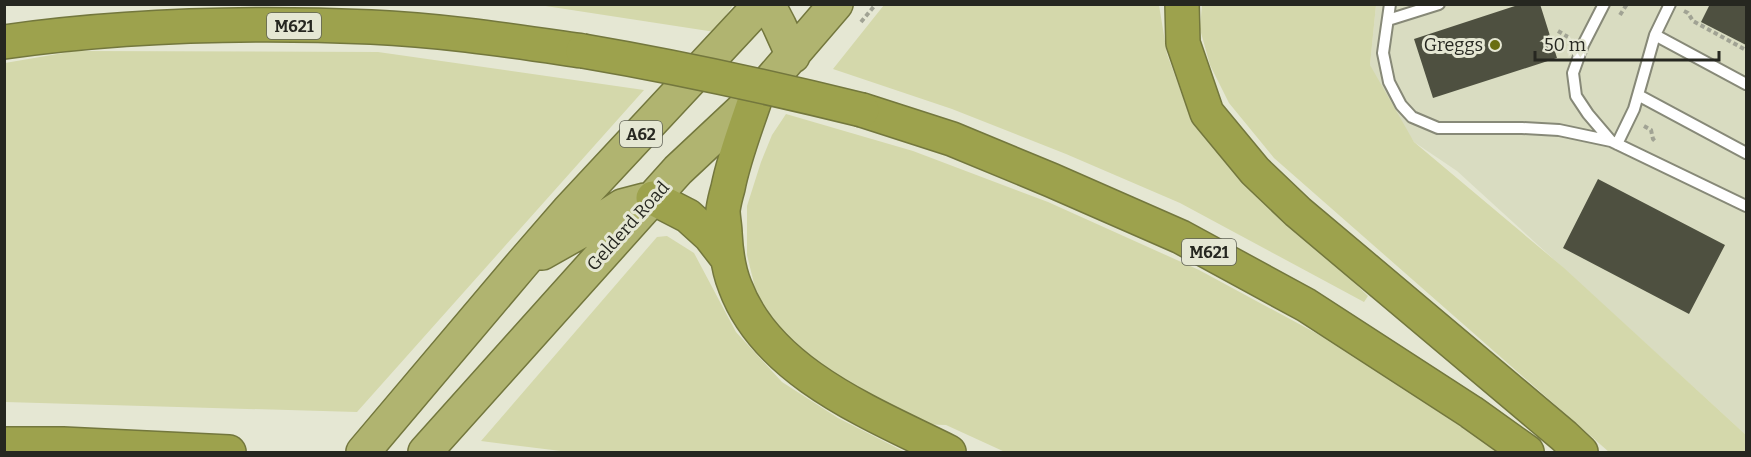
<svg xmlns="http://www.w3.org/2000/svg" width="1751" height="457" font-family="Bitter,serif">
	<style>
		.built { fill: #d9dcc1 }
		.green { fill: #d4d8ab }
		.building { fill: #4e5040 }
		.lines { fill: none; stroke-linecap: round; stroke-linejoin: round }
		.service-casing { stroke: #878978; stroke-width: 14 }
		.trunk-casing { stroke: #73773d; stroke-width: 36 }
		.motorway-casing { stroke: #73773d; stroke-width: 36 }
		.path { stroke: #a1a394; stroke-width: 4; stroke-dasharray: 4.5 3; stroke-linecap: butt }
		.service { stroke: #fff; stroke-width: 10 }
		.trunk { stroke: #b0b470; stroke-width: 33 }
		.motorway { stroke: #9da24d; stroke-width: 33 }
		.motorway-bridge-casing { stroke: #73773d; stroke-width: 36; stroke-linecap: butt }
		.motorway-bridge { stroke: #9da24d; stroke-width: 33 }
		.poi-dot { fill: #6a6e11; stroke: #e5e7d3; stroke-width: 2 }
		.labels { text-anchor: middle; stroke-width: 6; stroke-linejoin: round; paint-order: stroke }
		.shield { fill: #e5e7d3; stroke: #5f6156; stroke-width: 1.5 }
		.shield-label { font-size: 16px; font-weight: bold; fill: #262720 }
		.poi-label { font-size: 18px; fill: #262720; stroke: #e5e7d3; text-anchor: end }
		.street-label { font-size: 18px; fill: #262720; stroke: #e5e7d3 }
	</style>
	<rect width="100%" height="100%" fill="#e5e7d3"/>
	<path class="built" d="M1376 5H1746V435L1457 171 1414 142 1379 89 1370 65Z"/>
	<path class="green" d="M539 5H733L715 32Z
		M884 5H1159L1167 54 1188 111 1226 159 1368 296 1364 302 1180 203 1066 154 952 109 833 69Z
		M1202 5H1376L1370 65 1414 142 1564 268 1746 435V452H1609L1274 158 1229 103 1210 65 1200 29Z
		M75 51 378 52 644 90 357 412 5 402V63Z
		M786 114 913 151 1048 202 1199 270 1338 345 1499 452H1005L946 425 917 424 796 351 759 304 747 255V206L761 162 772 135Z
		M667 236 694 253 736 332 782 382 838 418 905 452H569L481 441 657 237Z"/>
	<path class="building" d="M1521 4H1540L1557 58 1433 98 1414 39Z
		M1710 4H1746V45L1701 22Z
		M1598 179 1725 245 1689 314 1563 248Z"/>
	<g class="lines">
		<g class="service-casing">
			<path id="service" d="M1390 4 1383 53 1389 82 1401 105 1412 117 1438 128H1522L1559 130 1611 141
				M1604 4 1583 45 1573 73 1576 96 1588 114 1611 141 1746 206
				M1388 20 1439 4
				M1655 35 1670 4
				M1638 95 1746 153
				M1617 144 1634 109 1655 35 1746 84"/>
		</g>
		<g class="trunk-casing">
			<path id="trunk" d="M768 4 779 25 793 56
				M542 253 599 221 622 206 645 200
				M363 452 522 264 568 211 761 4
				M425 452 678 170 756 97 836 4"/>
		</g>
		<g class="motorway-casing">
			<path id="motorway" d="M1182 4 1183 43 1207 113 1255 171 1298 212 1564 436 1581 452
				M4 42C124 25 251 22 371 27 442 30 513 41 583 51
				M756 97C746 127 734 157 728 188 726 195 724 203 723 210 723 218 725 226 725 233 726 251 728 269 735 286 767 373 873 414 949 452
				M862 110 952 139 1051 180 1181 237 1306 305 1471 412 1527 452
				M653 198 688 216 710 236 727 258
				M4 444H63L229 452"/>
		</g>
		<path class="path" d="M1684 11 1688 13 1693 21 1746 50
			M1620 15 1627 4
			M861 22 876 4
			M1558 31 1568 37
			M1644 126 1651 130 1653 139 1656 142"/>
		<use href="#service" class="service"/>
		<use href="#trunk" class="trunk"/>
		<use href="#motorway" class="motorway"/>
		<g class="motorway-bridge-casing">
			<path id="motorway-bridge" d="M583 51C677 67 769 87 862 110"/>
		</g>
		<use href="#motorway-bridge" class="motorway-bridge"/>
	</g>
	<circle class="poi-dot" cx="1495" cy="45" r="6"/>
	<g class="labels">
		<g class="shield">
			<rect x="267" y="13" width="54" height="26" rx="4.5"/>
			<rect x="620" y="121" width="42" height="26" rx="4.5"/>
			<rect x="1182" y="239" width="54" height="26" rx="4.5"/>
		</g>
		<g class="shield-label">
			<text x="294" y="32">M621</text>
			<text x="641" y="140">A62</text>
			<text x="1209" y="258">M621</text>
		</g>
		<g class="poi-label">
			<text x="1483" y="51">Greggs</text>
		</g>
		<g class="street-label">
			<text transform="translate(628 226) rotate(-48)" y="6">Gelderd Road</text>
		</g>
	</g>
	<rect width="1751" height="457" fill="none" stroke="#262720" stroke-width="12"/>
	<path d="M1535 51v9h184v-9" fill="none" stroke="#262720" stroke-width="3"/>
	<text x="1544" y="51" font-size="18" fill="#262720" stroke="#e5e7d3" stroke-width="4.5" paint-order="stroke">50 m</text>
</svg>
